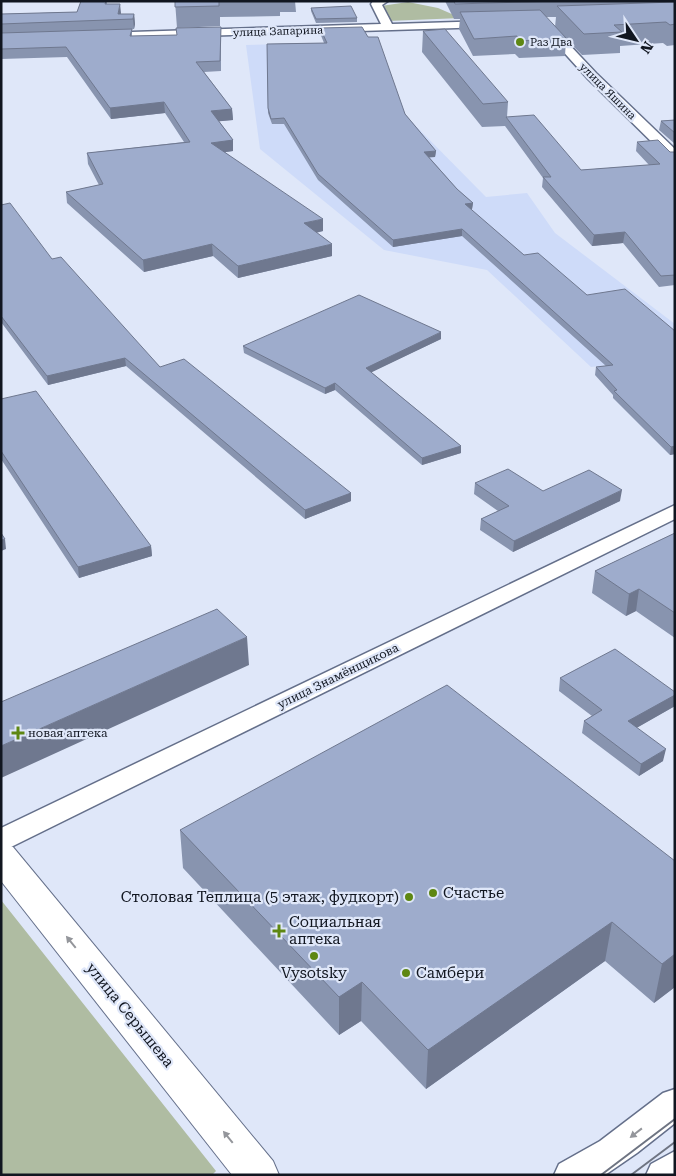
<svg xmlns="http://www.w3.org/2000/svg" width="676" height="1176" font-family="'Roboto Serif',serif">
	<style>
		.built { fill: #cedbf9 }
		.green { fill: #afbca2 }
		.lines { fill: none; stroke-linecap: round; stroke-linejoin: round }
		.minor-casing { stroke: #646f8a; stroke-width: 3 }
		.major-casing { stroke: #646f8a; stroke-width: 2 }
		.minor { fill: #fff; fill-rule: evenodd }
		.major { fill: #fff; fill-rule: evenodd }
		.tram { stroke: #6e7482; stroke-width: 2 }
		.wall { fill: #8894af; fill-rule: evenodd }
		.shaded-wall { fill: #6f788f }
		.building { fill: #9eaccc; stroke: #6f788f }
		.oneway { fill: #94969b }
		.poi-dot { fill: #5e8712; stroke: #dfe7f9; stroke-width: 2 }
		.labels { text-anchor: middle; stroke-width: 4.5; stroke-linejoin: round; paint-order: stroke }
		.far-street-label { font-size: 11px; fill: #111620; stroke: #dfe7f9 }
		.far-poi-label { font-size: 11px; fill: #111620; stroke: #dfe7f9; text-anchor: start }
		.street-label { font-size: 12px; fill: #111620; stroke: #dfe7f9 }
		.poi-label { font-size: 12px; fill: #111620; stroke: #dfe7f9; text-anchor: start }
		.near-poi-label { font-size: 15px; fill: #111620; stroke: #dfe7f9; text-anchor: start }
		.near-street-label { font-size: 15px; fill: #111620; stroke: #dfe7f9 }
	</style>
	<rect width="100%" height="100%" fill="#dfe7f9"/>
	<path class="built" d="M379 42 406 116 486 197 527 193 555 233 675 324V380L654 361 591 367 487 270 384 250 260 149 246 45Z"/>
	<path class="green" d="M408 2 438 8 461 18 388 21 381 6Z
		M1 900 216 1171 212 1175H1Z"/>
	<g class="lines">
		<g class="minor-casing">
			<path id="minor" d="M373 1H388L382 5 392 24 489 21 495 24 489 27 101 39 95 36 101 33 381 24 371 4Z
				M544 21 548 22 596 73 675 149V161L670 160 588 79 540 26 538 24Z
				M675 505V519L11 847 1 850V828Z
				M675 1089V1123L637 1153 605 1175H554L559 1164 600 1141 663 1093Z
				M675 1151V1175H646L651 1164Z"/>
		</g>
		<g class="major-casing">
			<path id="major" d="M1 843 13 847 273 1161 279 1175H232L1 881Z"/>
		</g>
		<use href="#minor" class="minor"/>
		<use href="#major" class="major"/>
		<path class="tram" d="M601 1175 675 1119
			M631 1175 675 1142"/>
	</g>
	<path class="wall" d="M81 1H107V4L121 14H134L135 24 134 29 1 33V14L77 12Z
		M175 1H295L296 12H280V16L220 17V26L177 28Z
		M445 1H675V45L667 46 663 43 620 46V53L582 55 566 39 565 56 519 58 515 54 473 56 459 29 460 19H454ZM546 17H556L555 27Z
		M311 8 357 18V22L316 23 311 11Z
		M221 27V71L204 72 232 109 233 120 219 121 233 140V151L225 152 323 231 316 233 332 256 238 278 213 256 144 272 67 203 66 192 99 185 88 164 87 153 184 142 165 113 111 119 67 57 1 59V33L132 29V36L177 35Z
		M320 28 405 114 436 151 435 157H429L457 189 473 203 472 209 471 210 524 255 587 295 675 331V454L670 455 613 398V395L595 375 596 367 606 366 462 236 393 247 318 180 284 124H272L268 113 267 44 324 43 320 33Z
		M423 31 508 102 507 117 581 170 649 165 636 151 637 142 670 152H675V285L659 287 623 243 592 246 542 187 543 178 505 126 482 127 422 52Z
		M675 120V144L659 130 661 121Z
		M1 205 52 259 160 367 351 493V501L305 519 126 366 48 385 1 322Z
		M441 339 371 372 461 446V453L422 465 335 390 325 394 244 353 243 346Z
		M1 399 151 546 152 556 79 578 1 459Z
		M475 483 543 491 620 501 513 552 480 530 481 519 498 511 474 494Z
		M675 533V638L636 611 626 616 592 593 595 571Z
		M560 678 675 692V706L636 728 663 761 639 776 582 733 584 721 592 716 559 691Z
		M180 830 675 861V987L654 1003 605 961 426 1089 361 1021 339 1035 183 868Z"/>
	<path class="shaded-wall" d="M120 4 121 13 120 20 118 14Z
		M134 14 135 24 134 29 133 19Z
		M164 102 165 113 111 119 110 108Z
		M232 109 233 120 212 122 211 111Z
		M233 140V151L212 154 211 143Z
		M436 151 435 157 423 158 424 152Z
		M473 203 472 209 465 211V204Z
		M323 219V231L304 235V223Z
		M462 229V236L393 247V240Z
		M625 232 623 243 592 246 594 235Z
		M212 244 213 256 144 272 143 260Z
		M332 244V256L238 278V266Z
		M441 332V339L366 375V368Z
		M125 358 126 366 48 385 47 376Z
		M335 383V390L325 394V388Z
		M461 446V453L422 465V458Z
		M675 446V454L670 455 671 447Z
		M622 490 620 501 513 552 514 541Z
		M351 493V501L305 519V510Z
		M5 539 6 549 1 551V540Z
		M151 546 152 556 79 578 78 567Z
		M639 589 636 611 626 616 629 594Z
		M247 637 249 665 1 778V746Z
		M675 695V706L626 734 628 721Z
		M666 749 663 761 639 776 641 764Z
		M612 922 605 961 426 1089 428 1050Z
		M675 954V987L654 1003 662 964Z
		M362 982 361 1021 339 1035V997Z"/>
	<path class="building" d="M81 1H106L105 4H120L118 14H134L133 19 1 24V14L77 12Z
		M175 1H219V6L175 7Z
		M454 1H559L455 4Z
		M674 2 675 3V24L670 25 666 22 614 25 622 32 584 34 557 6Z
		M351 6 357 18 316 19 311 8Z
		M540 10 566 38 521 41 517 36 474 39 460 12Z
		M221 27 220 61 196 62 232 109 211 111 233 140 211 143 323 219 304 223 332 244 238 266 212 244 143 260 66 192 103 184 87 153 190 142 164 102 110 108 66 47 1 49V33L132 29 130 36 177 35 176 28Z
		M362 27 368 37H378L405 114 436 151 424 152 457 189 473 203 465 204 524 255 538 253 587 295 625 289 675 331V446L671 447 614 391 617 390 596 367 613 365 462 229 393 240 318 174 284 118 271 119 268 108 267 44 327 43 320 28Z
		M445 29 508 102 483 104 423 31Z
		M534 115 581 170 660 164 637 142 658 140 670 152H675V275L661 276 625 232 594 235 543 177H551L506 117Z
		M675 120V133L661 121Z
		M10 203 52 259 61 257 160 367 184 359 351 493 305 510 125 358 47 376 1 316V205Z
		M359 295 441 332 366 368 461 446 422 458 335 383 325 388 243 346Z
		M36 391 151 546 78 567 1 451V399Z
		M508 469 543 491 589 470 622 490 514 541 481 519 509 506 475 483Z
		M1 533 5 539 1 540Z
		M675 533V613L639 589 629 594 595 571Z
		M217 609 247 637 1 746V702Z
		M615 649 675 692V695L628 721 666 749 641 764 584 721 602 710 560 678Z
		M447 685 675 861V954L662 964 612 922 428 1050 362 982 339 997 180 830Z"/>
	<defs><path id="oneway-solid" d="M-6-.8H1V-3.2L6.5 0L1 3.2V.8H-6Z" transform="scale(1.25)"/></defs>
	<g class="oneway">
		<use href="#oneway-solid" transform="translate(71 942) rotate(-129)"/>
		<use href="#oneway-solid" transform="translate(636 1133) rotate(142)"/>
		<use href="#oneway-solid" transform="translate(228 1137) rotate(-129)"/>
	</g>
	<g class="poi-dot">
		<circle cx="520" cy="42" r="5"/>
		<path d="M15.5 725.5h5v5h5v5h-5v5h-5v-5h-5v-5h5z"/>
		<circle cx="433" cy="893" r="5"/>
		<circle cx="409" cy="897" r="5"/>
		<path d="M276.5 923.5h5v5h5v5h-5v5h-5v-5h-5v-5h5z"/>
		<circle cx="314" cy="956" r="5"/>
		<circle cx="406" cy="973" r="5"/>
	</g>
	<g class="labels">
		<g class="far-street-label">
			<text transform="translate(278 31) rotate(-2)" y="4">улица Запарина</text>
			<text transform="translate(608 91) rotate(45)" y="4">улица Яшина</text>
		</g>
		<g class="far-poi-label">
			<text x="530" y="46">Раз Два</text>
		</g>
		<g class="street-label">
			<text transform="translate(338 676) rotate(-26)" y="4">улица Знамёнщикова</text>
		</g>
		<g class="poi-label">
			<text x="28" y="737">новая аптека</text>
		</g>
		<g class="near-poi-label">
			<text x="443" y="898">Счастье</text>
			<text x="399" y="902" text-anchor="end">Столовая Теплица (5 этаж, фудкорт)</text>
			<text x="289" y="927">Социальная<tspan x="289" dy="17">аптека</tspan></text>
			<text x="314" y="978" text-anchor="middle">Vysotsky</text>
			<text x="416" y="978">Самбери</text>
		</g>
		<g class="near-street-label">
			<text transform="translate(130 1015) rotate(51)" y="5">улица Серышева</text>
		</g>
	</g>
	<rect width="676" height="1176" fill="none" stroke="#111620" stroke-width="5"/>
	<g transform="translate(636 40) rotate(125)" stroke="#dfe7f9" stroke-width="4" paint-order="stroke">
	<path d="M0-4L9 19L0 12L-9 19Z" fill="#111620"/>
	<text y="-8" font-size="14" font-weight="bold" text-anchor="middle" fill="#111620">N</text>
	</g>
</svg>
